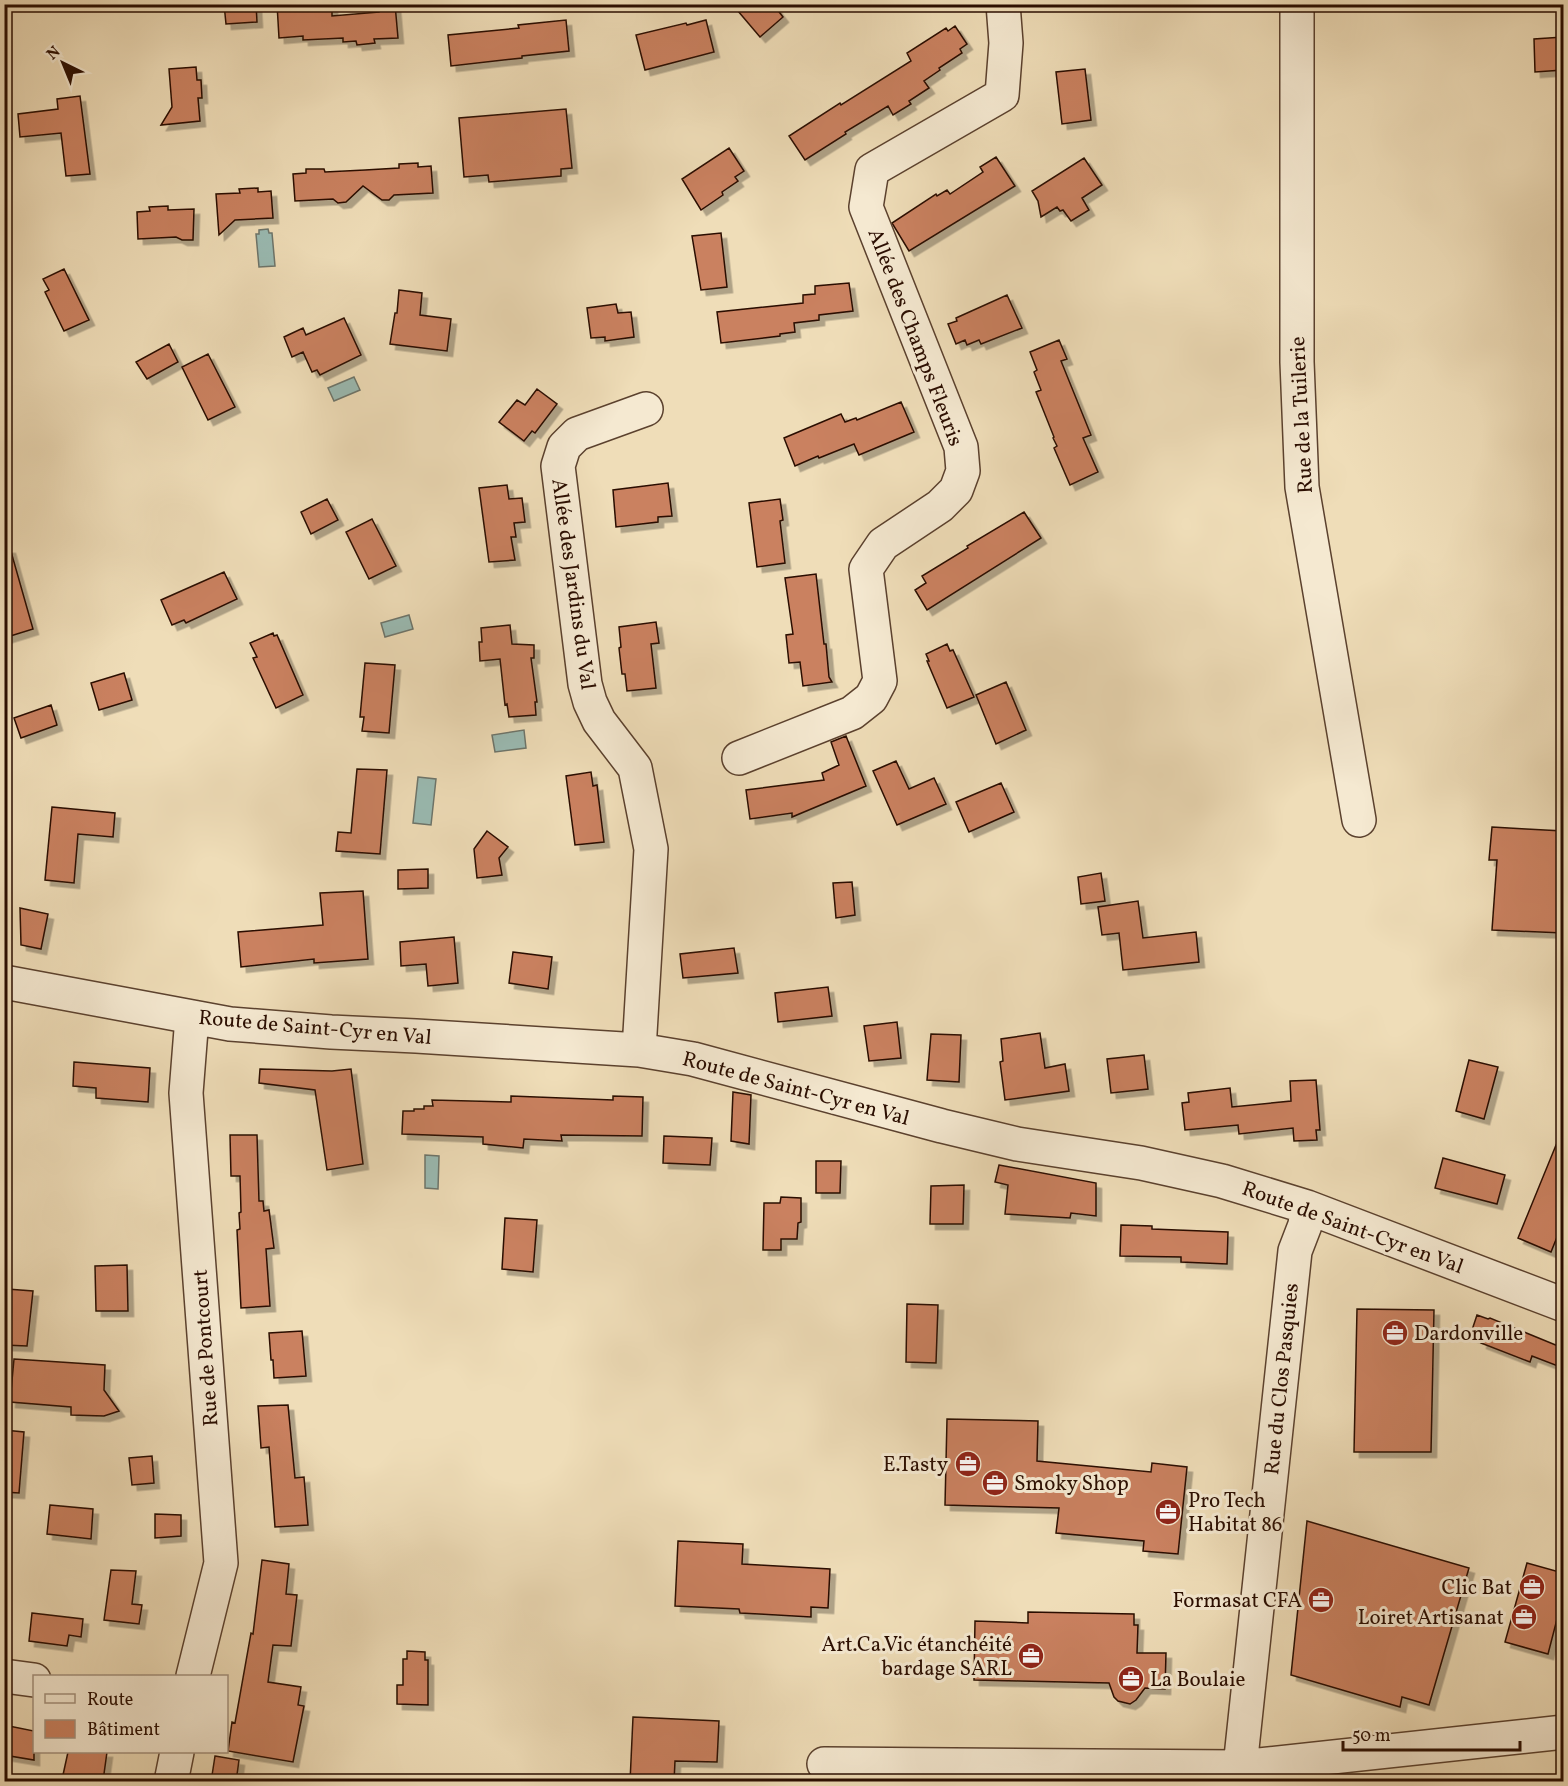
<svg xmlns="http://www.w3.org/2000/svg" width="1568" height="1786" font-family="Vollkorn,serif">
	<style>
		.water { fill: #9abbb3; stroke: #6d756b; stroke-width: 1.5 }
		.building { fill: #ca8160; stroke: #2a0d00; stroke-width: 1.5; filter: url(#shadow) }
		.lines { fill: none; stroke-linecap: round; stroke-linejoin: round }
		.minor-casing { stroke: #5b412e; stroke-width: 36 }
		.minor { stroke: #f5e9d1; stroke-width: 33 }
		.labels { text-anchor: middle; stroke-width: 6; stroke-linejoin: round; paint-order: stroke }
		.street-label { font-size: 21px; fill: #2a0d00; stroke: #f5e9d1 }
		.poi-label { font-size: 21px; fill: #2a0d00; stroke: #f5e9d1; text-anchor: end }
	</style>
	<defs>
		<filter id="shadow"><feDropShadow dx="5.5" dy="5.5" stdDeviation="0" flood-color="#0004"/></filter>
	</defs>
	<rect width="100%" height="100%" fill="#efddb8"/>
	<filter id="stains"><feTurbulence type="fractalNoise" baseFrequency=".00333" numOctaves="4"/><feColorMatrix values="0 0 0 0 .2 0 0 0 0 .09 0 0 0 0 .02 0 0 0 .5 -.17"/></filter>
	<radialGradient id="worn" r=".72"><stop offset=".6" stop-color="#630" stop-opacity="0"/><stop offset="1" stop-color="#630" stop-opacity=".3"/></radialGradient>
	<path class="water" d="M268 229 269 233H272L275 266 259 267 256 234H259V230Z
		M354 377 360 390 334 401 328 388Z
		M409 615 413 629 385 637 381 623Z
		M524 730 526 748 495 752 492 735Z
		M418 777 436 779 431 825 413 823Z
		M425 1155 439 1156 438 1189 425 1188Z"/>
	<path class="building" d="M224 4H256L257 22 226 24Z
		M277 4H286L293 10 332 7V16L379 12 388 4H395L398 38 374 39 375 43 357 45 356 41 343 42V38L303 40V36L279 38Z
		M732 4H773L783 17 760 37Z
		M566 20 569 51 522 56V58L451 66 448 35 519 28 518 25Z
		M706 20 714 52 645 70 636 35 686 23 687 25Z
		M955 26 967 44 960 49 962 53 939 68 940 70 924 81 929 88 909 101 911 104 893 115 888 106 845 132 846 134 805 160 789 136 840 103 841 105 911 61 907 53 946 28 948 31Z
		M1563 37V70L1535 72 1534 39Z
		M196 67 197 80H201L202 98H198L200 121 161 125 172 107 169 69Z
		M1085 69 1091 120 1062 124 1056 72Z
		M80 96 90 174 66 176 61 133 20 137 18 114 58 109 57 99Z
		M566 109 572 168 561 169V176L489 182 488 175 464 177 459 118Z
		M729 148 744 171 735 177 738 181 722 192 723 195 701 210 682 179Z
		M996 157 1015 186 909 251 892 223 936 194 937 196 947 190 950 194 983 172 980 167Z
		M1084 158 1102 185 1082 198 1089 210 1071 221 1063 210 1060 211 1057 207 1041 217 1038 201 1032 191Z
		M418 163V167L431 166 433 193 394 195 389 200H382L363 186 346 202 338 203 333 199 295 201 293 174 306 173V169H324L325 172 365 170 399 168V164Z
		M258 188V192L271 191 273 218 235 220 219 235 216 194 240 193 239 189Z
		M168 206V210L194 209 193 240H182L176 237 138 239 137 212 150 211 149 207Z
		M721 233 727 287 701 290 692 236Z
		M64 269 89 320 64 331 45 292 49 290 43 279Z
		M849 283 853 311 819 315V320L794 323 795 332 780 334V336L721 343 717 312 803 303V295L815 294V286Z
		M399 290 422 293 420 315 451 319 447 351 390 344 395 313H397Z
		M1007 295 1022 328 981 344 979 340 967 345 965 340 956 344 948 324 957 321 956 318Z
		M616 304 618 313 631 312 634 337 605 341V337L591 338 587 308Z
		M344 318 361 355 320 375 317 370 312 372 303 352 292 357 284 337 303 328 306 335Z
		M1059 340 1067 359 1061 361 1091 435 1083 438 1098 472 1070 485 1054 448 1057 446 1053 438 1054 437 1036 392 1041 390 1034 372 1037 370 1030 352Z
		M169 344 178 362 147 379 136 362Z
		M208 354 235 407 208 420 182 367Z
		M537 389 557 404 535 433 532 431 524 441 499 422 517 400 525 405Z
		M901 402 914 432 859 455 854 444 819 458 818 456 795 466 784 438 841 414 845 422 856 418 857 420Z
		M668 483 672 516 658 517V522L616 527 613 490Z
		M507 485 509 499 522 498 525 522 514 523 516 537H511L515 560 489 562 479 488Z
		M327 499 338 520 311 534 301 512Z
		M780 499 783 520 780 521 785 563 757 567 749 503Z
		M1024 512 1041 538 927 610 915 590 926 583 922 576 968 548 967 546Z
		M372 519 396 566 369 579 346 532Z
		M4 548H10L33 629 4 638Z
		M224 572 237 599 186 623 184 620 172 625 161 600Z
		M816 574 824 644H826L829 677 832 682 803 686 800 662 789 663 786 635 793 634 785 578Z
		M656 622 659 643 651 644 656 688 627 691 625 674H622L619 648 621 647 619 627Z
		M510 625 512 644 534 645V658H531L537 702H535L536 715 509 717 507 704 505 705 500 659 480 661 479 642H482L481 628Z
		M273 633 274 636 277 635 303 695 276 708 253 658 257 657 250 643Z
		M947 644 950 651 953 650 974 697 947 708 927 661H929L926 654Z
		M365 663 395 665 389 733 362 731 364 717H360Z
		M124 673 132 700 99 710 91 683Z
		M1006 682 1026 730 996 744 976 695Z
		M51 705 57 725 21 738 14 718Z
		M846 736 866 786 792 817V813L750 819 746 790 824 780 822 773 839 765 831 742Z
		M896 761 909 789 934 778 946 804 897 825 873 771Z
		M357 769 387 770 380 854 336 851 338 832 351 833Z
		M591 772 593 786 597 785 604 842 575 845 566 776Z
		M1001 783 1014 812 969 832 956 802Z
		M52 807 115 813 113 837 78 834 74 883 45 880Z
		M1492 827 1563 831V933L1492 930 1497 860H1489Z
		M487 831 508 847 499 858 502 875 477 878 474 849Z
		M428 869V888L398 889V870Z
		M1101 873 1105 901 1081 904 1078 877Z
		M852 882 855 915 836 918 833 883Z
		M363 891 368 959 314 963V959L241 967 238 932 323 925 320 893Z
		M1138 901 1143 938 1196 932 1199 962 1123 970 1119 933 1102 935 1098 907Z
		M20 908 48 914 41 949 21 945Z
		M454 937 458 983 428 986 426 964 401 966 400 942Z
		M734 948 738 973 683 978 680 954Z
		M513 952 552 957 548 989 509 983Z
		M828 987 832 1016 778 1022 775 993Z
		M897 1022 901 1058 869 1061 864 1026Z
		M1040 1033 1045 1068 1065 1064 1069 1091 1005 1100 1000 1062 1003 1061 1001 1039Z
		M931 1034 961 1035 959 1082 927 1080Z
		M1144 1055 1148 1089 1111 1093 1107 1059Z
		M1469 1060 1498 1067 1484 1119 1456 1111Z
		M74 1062 150 1068 148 1102 96 1098V1088L73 1086Z
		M260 1069 332 1071 351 1069 363 1164 327 1170 315 1090 259 1083Z
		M1316 1080 1320 1130H1316L1317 1140 1294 1141 1293 1128 1239 1134 1238 1125 1185 1130 1182 1103 1189 1102 1188 1093 1230 1088 1232 1107 1291 1101 1290 1081Z
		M733 1092 751 1095 749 1144 731 1141Z
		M511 1096 613 1100V1096L643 1097 642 1136 561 1135 562 1141 524 1139 523 1148 483 1144V1137L402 1134 403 1111H414V1109H424V1106H433L432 1100 511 1102Z
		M1563 1128V1222L1551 1252 1518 1238Z
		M230 1135H257L259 1201H263L264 1211 269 1210 274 1248 266 1249 270 1306 241 1308 237 1230 240 1229 239 1213 241 1212 240 1176H231Z
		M664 1136 712 1138 710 1165 663 1163Z
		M1443 1158 1505 1175 1497 1204 1435 1188Z
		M816 1161H841L840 1193H816Z
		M999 1165 1096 1183V1216L1071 1213 1070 1218 1005 1214 1008 1185 995 1182Z
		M964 1185 963 1224H930L931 1186Z
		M781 1197 801 1198V1222L798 1223 797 1239H781V1250H763L764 1203H780Z
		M505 1218 537 1220 533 1272 502 1269Z
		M1121 1225 1152 1226V1229L1228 1232 1227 1264 1181 1262V1257L1120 1256Z
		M127 1265 128 1311H96L95 1266Z
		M7 1289 33 1291 27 1346 4 1345Z
		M907 1304 938 1305 936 1363 906 1362Z
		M1357 1309 1434 1310 1431 1452H1354Z
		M1477 1315 1488 1319 1490 1318 1563 1348V1368L1532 1356 1530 1362 1481 1343 1482 1339 1470 1336Z
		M302 1331 306 1376 274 1378 273 1360H271L269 1333Z
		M14 1359 105 1365 104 1390 119 1411 104 1416 71 1415V1407L10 1402Z
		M288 1405 295 1478 304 1477 308 1525 275 1527 269 1447 261 1448 258 1406Z
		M947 1419 1038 1421 1037 1461 1151 1472 1152 1463 1187 1467 1178 1554 1143 1551 1144 1541 1056 1533 1059 1508 945 1505Z
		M4 1430 24 1432 19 1493 4 1492Z
		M152 1456 154 1483 132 1485 129 1458Z
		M50 1505 93 1509 91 1539 47 1534Z
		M155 1514 181 1515V1536L155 1538Z
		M1307 1521 1469 1568 1429 1705 1402 1697 1400 1707 1291 1675Z
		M678 1541 743 1544 742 1564 830 1569 828 1608 811 1607V1617L740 1613 739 1609 675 1606Z
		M262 1560 289 1564 286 1594 297 1595 291 1646 273 1645 268 1682 301 1687 298 1705 304 1706 293 1762 228 1751 232 1722 235 1723 251 1633 253 1634Z
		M1527 1563 1563 1573V1596L1548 1654 1505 1642Z
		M111 1570 136 1571 132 1604 142 1605 139 1624 104 1620Z
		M1028 1612 1134 1614V1625H1138L1137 1653H1166L1165 1689 1145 1688 1136 1700 1130 1704 1118 1701 1114 1697 1109 1683 974 1680 975 1621 1028 1623Z
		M32 1613 83 1619 81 1637 69 1635 67 1646 29 1641Z
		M407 1651 425 1652V1660H428V1705L397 1704V1685H403V1659H407Z
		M633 1717 719 1721 717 1762 675 1761 674 1782H630Z
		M4 1725 34 1731V1760L4 1755Z
		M68 1752H107L103 1781 63 1775Z
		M215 1756 239 1760 236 1782H211Z"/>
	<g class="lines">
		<g class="minor-casing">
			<path id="minor" d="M1297 4V362L1302 487 1359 820
				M739 758 852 713 871 698 880 681 866 569 883 544 940 506 956 490 963 471 961 447 866 207 872 170 1002 95 1006 43 1003 4
				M4 982 230 1024 331 1032 416 1036 639 1050 693 1059 942 1126 1017 1144 1141 1163 1222 1181 1307 1207 1564 1305
				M192 1017 186 1093 221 1563 193 1676
				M639 1050 651 849 635 768 599 721 590 702 585 684 558 466 564 447 577 434 646 409
				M4 1676 34 1680
				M824 1764 1240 1767 1564 1732
				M1240 1767 1295 1251 1305 1225 1307 1207
				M171 1782 177 1752"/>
		</g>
		<use href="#minor" class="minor"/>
	</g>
	<defs>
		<g id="office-disc" transform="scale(1.35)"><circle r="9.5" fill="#8f2418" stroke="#f5e9d1"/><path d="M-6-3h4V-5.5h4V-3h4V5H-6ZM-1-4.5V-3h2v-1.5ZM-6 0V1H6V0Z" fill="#fff"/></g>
	</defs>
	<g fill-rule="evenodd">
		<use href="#office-disc" x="1395" y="1333"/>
		<use href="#office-disc" x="968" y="1464"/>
		<use href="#office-disc" x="995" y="1483"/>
		<use href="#office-disc" x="1168" y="1512"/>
		<use href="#office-disc" x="1532" y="1587"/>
		<use href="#office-disc" x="1321" y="1600"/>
		<use href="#office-disc" x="1524" y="1617"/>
		<use href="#office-disc" x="1031" y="1656"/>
		<use href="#office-disc" x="1131" y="1679"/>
	</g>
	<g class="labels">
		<g class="street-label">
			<text transform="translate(916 337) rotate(69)" y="7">Allée des Champs Fleuris</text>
			<text transform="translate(1301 415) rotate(-93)" y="7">Rue de la Tuilerie</text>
			<text transform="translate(574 584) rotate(82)" y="7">Allée des Jardins du Val</text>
			<text transform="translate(315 1027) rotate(5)" y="7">Route de Saint-Cyr en Val</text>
			<text transform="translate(796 1088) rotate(15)" y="7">Route de Saint-Cyr en Val</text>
			<text transform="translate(1353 1227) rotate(20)" y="7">Route de Saint-Cyr en Val</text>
			<text transform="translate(205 1348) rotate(-94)" y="7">Rue de Pontcourt</text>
			<text transform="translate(1281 1379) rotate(-84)" y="7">Rue du Clos Pasquies</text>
		</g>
		<g class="poi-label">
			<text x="1414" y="1340" text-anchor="start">Dardonville</text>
			<text x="948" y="1471">E.Tasty</text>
			<text x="1014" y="1490" text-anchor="start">Smoky Shop</text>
			<text x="1188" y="1507" text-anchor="start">Pro Tech<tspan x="1188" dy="24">Habitat 86</tspan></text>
			<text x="1512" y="1594">Clic Bat</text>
			<text x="1302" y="1607">Formasat CFA</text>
			<text x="1504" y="1624">Loiret Artisanat</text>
			<text x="1012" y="1651">Art.Ca.Vic étanchéité<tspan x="1012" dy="24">bardage SARL</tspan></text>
			<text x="1150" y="1686" text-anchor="start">La Boulaie</text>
		</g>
	</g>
	<rect width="1568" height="1786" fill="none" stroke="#efddb8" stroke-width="24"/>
	<rect x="6" y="6" width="1556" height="1774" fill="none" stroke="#2a0d00" stroke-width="3"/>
	<rect x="12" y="12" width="1544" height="1762" fill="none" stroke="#2a0d00" stroke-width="1.5"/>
	<rect x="33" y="1675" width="195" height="78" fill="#f5e9d1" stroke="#a4917d" stroke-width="1.5"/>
	<rect x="45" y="1694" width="30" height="9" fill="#f5e9d1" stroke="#a4917d" stroke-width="1.5"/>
	<text x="87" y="1705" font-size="18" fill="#2a0d00">Route</text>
	<rect x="45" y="1720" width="30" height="18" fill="#ca8160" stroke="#a4917d" stroke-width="1.5"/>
	<text x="87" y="1735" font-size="18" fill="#2a0d00">Bâtiment</text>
	<g transform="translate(63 63) rotate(317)" stroke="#f5e9d1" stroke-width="4.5" paint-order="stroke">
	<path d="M0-4.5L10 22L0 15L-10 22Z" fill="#2a0d00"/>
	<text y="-9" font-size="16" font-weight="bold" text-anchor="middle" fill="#2a0d00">N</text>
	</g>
	<path d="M1343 1741v9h177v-9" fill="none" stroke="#2a0d00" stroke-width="3"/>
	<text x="1352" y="1741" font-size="18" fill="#2a0d00" stroke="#f5e9d1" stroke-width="4.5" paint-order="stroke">50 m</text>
	<rect width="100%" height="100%" filter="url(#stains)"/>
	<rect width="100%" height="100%" fill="url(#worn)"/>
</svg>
